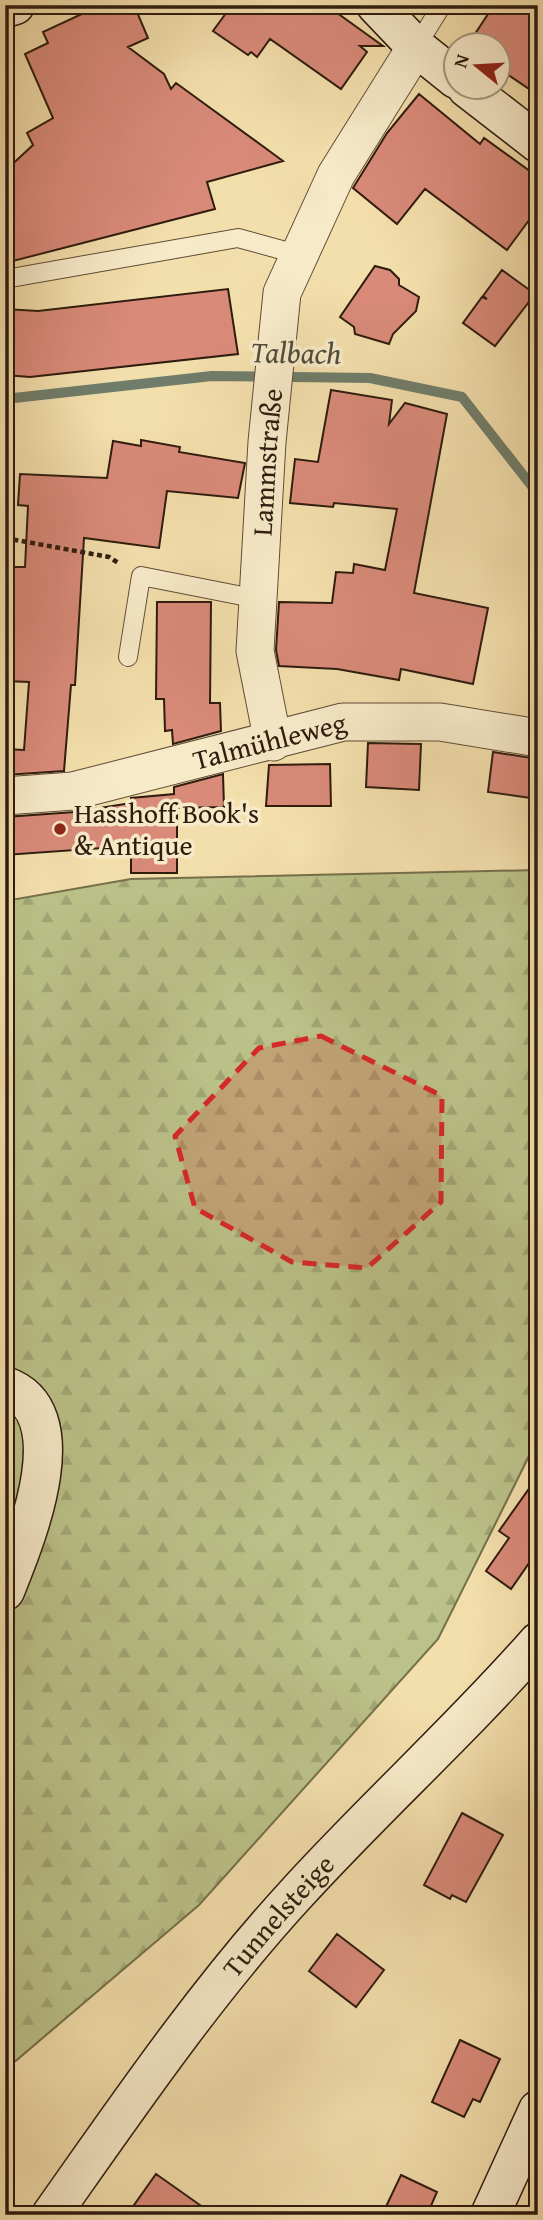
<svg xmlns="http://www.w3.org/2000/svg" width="543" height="2220" font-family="'Gentium Book Plus',serif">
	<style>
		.forest { fill: url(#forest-firs); stroke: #756f4c; stroke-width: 2 }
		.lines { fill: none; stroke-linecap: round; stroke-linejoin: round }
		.stream { stroke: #707d6a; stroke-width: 10 }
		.building { fill: #d98a79; stroke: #2f1c0e; stroke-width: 2 }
		.lane-casing { stroke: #604d36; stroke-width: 20 }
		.street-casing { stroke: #604d36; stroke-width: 39 }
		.secondary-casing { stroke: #2f1c0e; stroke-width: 41 }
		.path { stroke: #2f1c0e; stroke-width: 4.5; stroke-dasharray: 5 3.5; stroke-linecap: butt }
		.lane { stroke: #f7eac9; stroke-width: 18 }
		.street { stroke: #f7eac9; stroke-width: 37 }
		.secondary { stroke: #f7eac9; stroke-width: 38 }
		.marked { fill: #d62828; fill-opacity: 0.2; stroke: #d62828; stroke-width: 5; stroke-dasharray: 14 9; stroke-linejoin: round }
		.poi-dot { fill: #8f2418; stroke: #f7eac9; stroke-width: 2.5 }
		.labels { text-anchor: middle; stroke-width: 7; stroke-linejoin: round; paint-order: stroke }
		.street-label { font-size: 28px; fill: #2f1c0e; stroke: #f7eac9 }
		.poi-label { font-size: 28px; fill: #2f1c0e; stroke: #f7eac9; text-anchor: start }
		.water-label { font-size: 30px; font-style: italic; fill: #4f4c3c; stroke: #f7eac9 }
	</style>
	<defs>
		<pattern id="forest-firs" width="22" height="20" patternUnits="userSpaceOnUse" patternTransform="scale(1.75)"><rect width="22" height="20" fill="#bbc289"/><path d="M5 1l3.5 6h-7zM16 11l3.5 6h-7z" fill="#a1a675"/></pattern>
	</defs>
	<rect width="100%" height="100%" fill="#f3dfac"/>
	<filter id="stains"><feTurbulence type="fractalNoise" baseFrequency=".00286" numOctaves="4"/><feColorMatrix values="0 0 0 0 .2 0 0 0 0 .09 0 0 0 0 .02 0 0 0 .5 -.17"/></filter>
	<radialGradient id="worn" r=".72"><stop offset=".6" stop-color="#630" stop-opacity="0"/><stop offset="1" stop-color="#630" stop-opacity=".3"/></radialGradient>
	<path class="forest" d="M538 870V1438L438 1639 199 1905 5 2070V901L131 879Z"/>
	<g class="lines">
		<path class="stream" d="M5 399 212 376 370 378 462 397 538 494"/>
	</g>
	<path class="building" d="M101 5H134L148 38 128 47 164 74 171 89 176 83 283 161 207 182 215 209 5 263V171L33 145 27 133 53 118 25 54 48 43 43 32Z
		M232 5H326L383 46H360L367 52 341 89 270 39 257 57 251 52 248 55 213 31Z
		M494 5H538V95L498 68V46H467Z
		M419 94 480 144 484 138 538 177V208L507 250 425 189 397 224 353 188 387 133Z
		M375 266 390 270 399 279V285L419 297 416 311 393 334 389 344 355 334 354 327 340 317Z
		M502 270 535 294 495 346 463 323 482 297 487 299 483 296Z
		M228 289 238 354 30 377 5 375V309L38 311Z
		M331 390 392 400 389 424 405 403 447 414 414 593 488 608 473 684 401 669 399 680 337 669 279 666 276 650 279 602 332 603 336 572 353 573 354 564 385 570 397 509 334 503 333 507 290 503 295 459 318 462Z
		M141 440 180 447 179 452 245 463 238 498 167 491 159 548 84 538 75 685H71L64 771 5 775V749L24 750 29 682 5 681 12 567H25L28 506 18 505 20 474 107 478 113 441 141 446Z
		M157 602H211L210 703H220L221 731 173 744 172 730 165 731 164 699H156Z
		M368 743 421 744 419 790 366 787Z
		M493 752 538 759V799L488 792Z
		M330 764 331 806H266L269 765Z
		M223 774 224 807 177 808V873H131V846L5 855V817L75 812 131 803V798L174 794V787Z
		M538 1476V1559L534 1556 511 1589 486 1571 509 1538 499 1531Z
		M462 1813 503 1835 466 1902 452 1895 450 1899 424 1885Z
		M337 1934 384 1970 356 2007 309 1971Z
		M460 2040 500 2059 480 2102 473 2099 464 2117 432 2102Z
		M156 2174 214 2215H127Z
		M401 2175 437 2192 427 2215H382Z"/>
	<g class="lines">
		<g class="lane-casing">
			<path id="lane" d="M416 47 442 5
				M5 279 238 238 300 255
				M128 657 141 576 258 599"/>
		</g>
		<g class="street-casing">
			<g id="street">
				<path id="s1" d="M273 742 255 651 267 442 282 293 336 175 416 47"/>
				<path id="s2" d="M5 796 73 791 343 722H440L538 738"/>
			</g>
		</g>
		<g class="secondary-casing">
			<g id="secondary">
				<path d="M376 5 416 47 456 79"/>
				<path d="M5 8 15 5"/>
				<path d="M467 88 538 143"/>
				<path d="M5 1386C80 1412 24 1543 5 1591"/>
				<path id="s3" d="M51 2215C128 2106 205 1993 295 1895 374 1808 461 1730 538 1642"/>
				<path d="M490 2215 538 2110"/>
			</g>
		</g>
		<path class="path" d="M5 538 109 557 120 564"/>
		<use href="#lane" class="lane"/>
		<use href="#street" class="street"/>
		<use href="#secondary" class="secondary"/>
	</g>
	<path class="marked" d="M321 1036 442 1096 441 1202 367 1268 292 1262 195 1208 175 1136 259 1048Z"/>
	<circle class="poi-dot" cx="60" cy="829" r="7"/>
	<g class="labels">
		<g class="street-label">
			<text dy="10" stroke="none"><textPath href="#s1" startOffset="282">Lammstraße</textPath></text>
			<text dy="10" stroke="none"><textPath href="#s2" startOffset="271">Talmühleweg</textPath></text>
			<text dy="10" stroke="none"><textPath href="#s3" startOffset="376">Tunnelsteige</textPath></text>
		</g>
		<g class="poi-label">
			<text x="74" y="823">Hasshoff Book's<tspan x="74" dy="32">&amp; Antique</tspan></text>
		</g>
		<g class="water-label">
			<text transform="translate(296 353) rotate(1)" y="10">Talbach</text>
		</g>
	</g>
	<rect width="543" height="2220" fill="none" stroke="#f3dfac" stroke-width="28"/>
	<rect x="7" y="7" width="529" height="2206" fill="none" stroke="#2f1c0e" stroke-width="3.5"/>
	<rect x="14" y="14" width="515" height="2192" fill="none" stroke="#2f1c0e" stroke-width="2"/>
	<g transform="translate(477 66) rotate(288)"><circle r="33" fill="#f7eac9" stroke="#a7987e" stroke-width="2"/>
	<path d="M0-5L12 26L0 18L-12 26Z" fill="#8f2418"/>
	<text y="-10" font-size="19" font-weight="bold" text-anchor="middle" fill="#2f1c0e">N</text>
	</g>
	<rect width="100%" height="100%" filter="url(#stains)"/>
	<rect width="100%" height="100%" fill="url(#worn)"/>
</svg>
